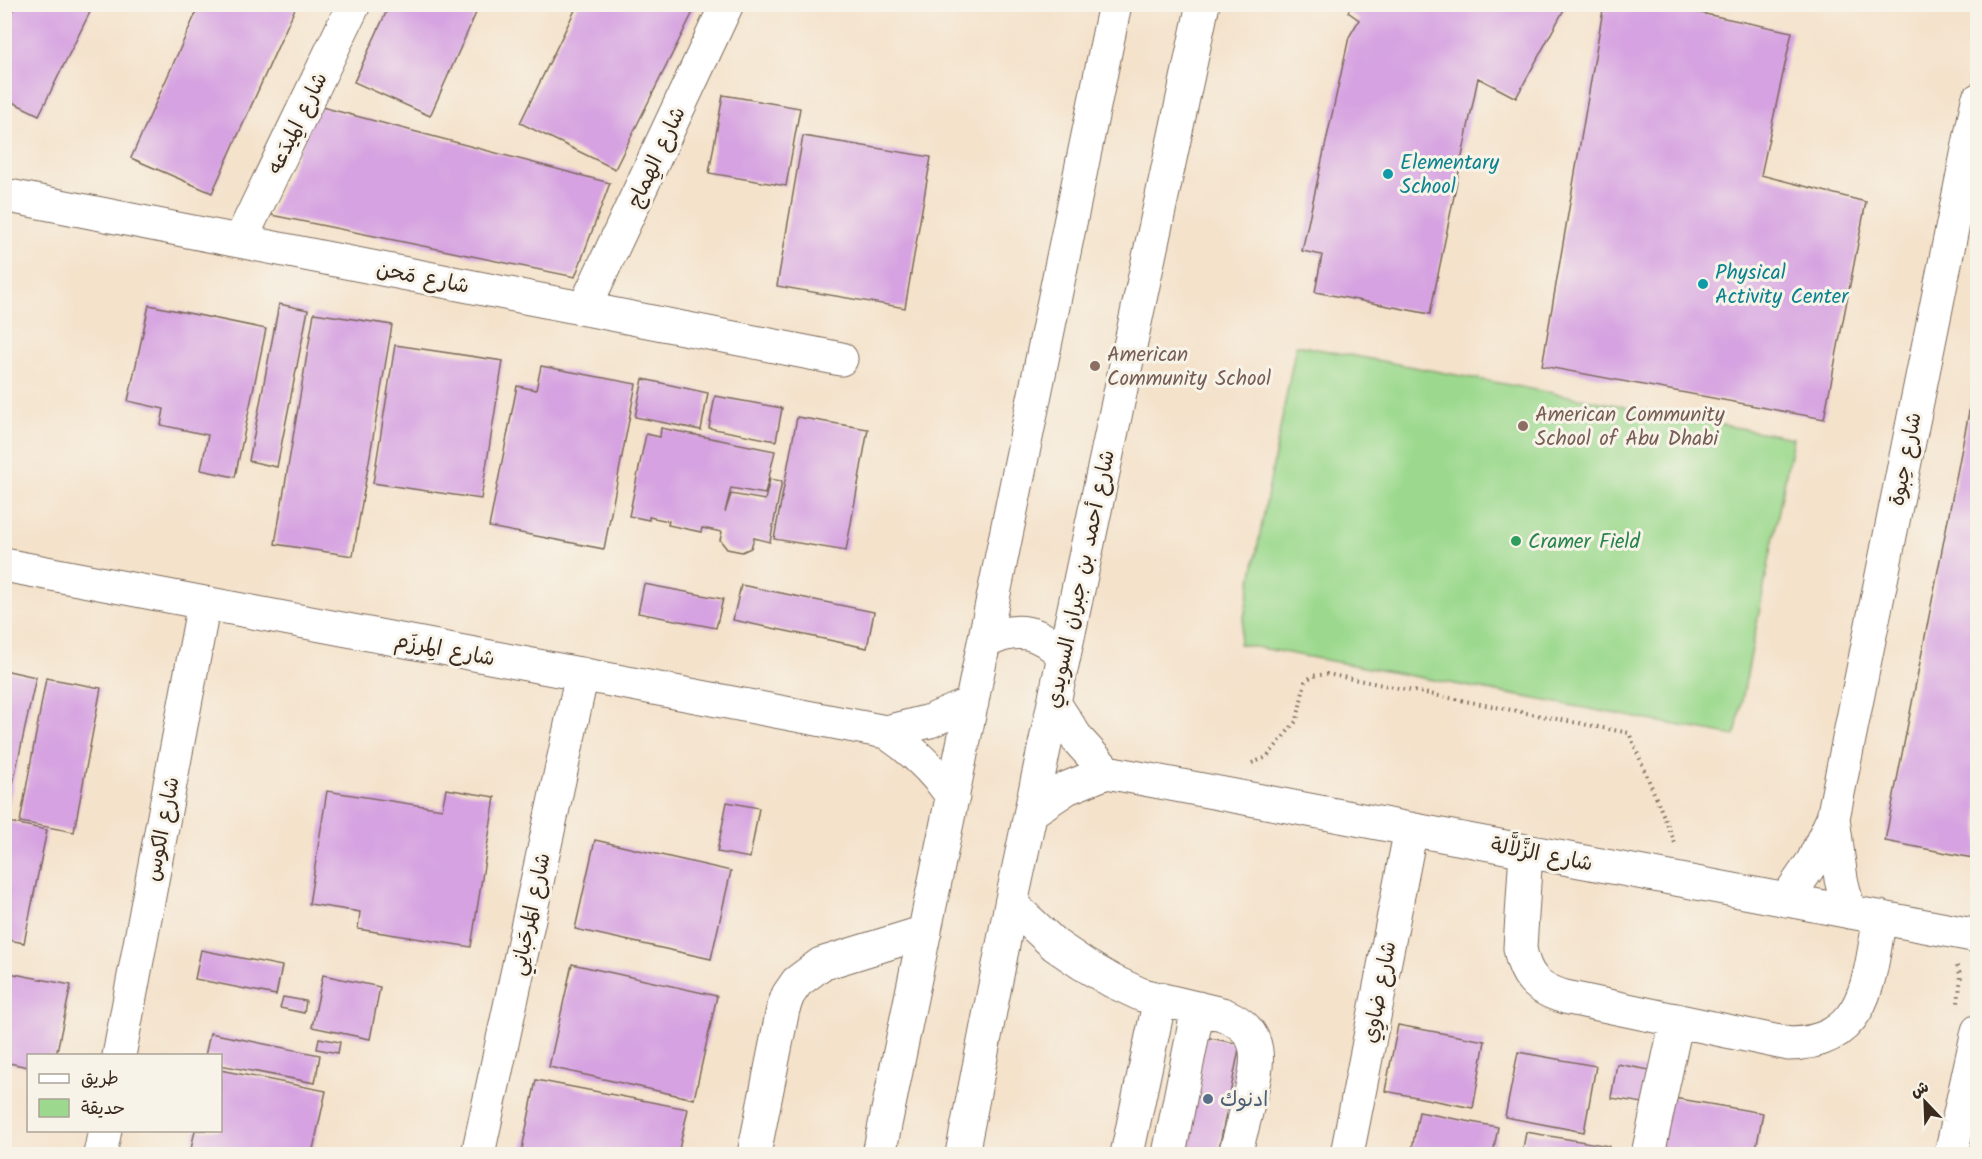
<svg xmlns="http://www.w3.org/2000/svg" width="1982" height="1159" font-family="Kalam,'Playpen Sans Arabic',sans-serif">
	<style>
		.green { fill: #9cd98e; stroke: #6c8256; stroke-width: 1.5 }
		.building { fill: #d6a2e1 }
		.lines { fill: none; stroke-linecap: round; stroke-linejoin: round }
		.minor-casing { stroke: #7c6a5b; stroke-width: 35 }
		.path { stroke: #7c6a5b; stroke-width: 4; stroke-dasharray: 1.5 4.5; stroke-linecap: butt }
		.minor { stroke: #fff; stroke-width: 33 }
		.culture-dot { fill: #0f9aa8; stroke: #f7f3e8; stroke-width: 2 }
		.education-dot { fill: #8d6e63; stroke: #f7f3e8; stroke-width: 2 }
		.leisure-dot { fill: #2e9e5b; stroke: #f7f3e8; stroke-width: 2 }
		.service-dot { fill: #5c6f8a; stroke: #f7f3e8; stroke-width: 2 }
		.labels { text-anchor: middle; stroke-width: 6; stroke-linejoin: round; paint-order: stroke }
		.street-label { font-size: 21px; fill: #3b2a1e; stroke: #f7f3e8 }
		.culture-label { font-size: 21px; fill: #0d838f; stroke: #f7f3e8; text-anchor: start }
		.education-label { font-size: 21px; fill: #785e54; stroke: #f7f3e8; text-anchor: start }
		.leisure-label { font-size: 21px; fill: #27864d; stroke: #f7f3e8; text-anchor: start }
		.service-label { font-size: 21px; fill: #4e5e75; stroke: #f7f3e8; text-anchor: start }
	</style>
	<rect width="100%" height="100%" fill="#f7f3e8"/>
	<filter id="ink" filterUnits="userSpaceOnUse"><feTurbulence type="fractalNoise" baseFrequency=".0167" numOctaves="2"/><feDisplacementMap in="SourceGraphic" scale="12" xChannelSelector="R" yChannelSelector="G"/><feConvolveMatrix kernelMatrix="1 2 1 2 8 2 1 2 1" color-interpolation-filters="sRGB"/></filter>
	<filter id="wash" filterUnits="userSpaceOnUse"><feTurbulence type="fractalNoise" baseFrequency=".008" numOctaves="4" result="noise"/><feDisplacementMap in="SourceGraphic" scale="24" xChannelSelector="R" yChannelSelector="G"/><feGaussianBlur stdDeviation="1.35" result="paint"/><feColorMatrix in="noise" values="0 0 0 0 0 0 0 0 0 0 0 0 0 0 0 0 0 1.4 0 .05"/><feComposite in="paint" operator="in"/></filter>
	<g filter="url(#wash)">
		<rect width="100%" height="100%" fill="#f4e2cb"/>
		<path class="green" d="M1296 345 1793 438 1735 736 1239 644Z"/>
		<g id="blocks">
			<path class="building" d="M16 4H94L39 115 4 98V27Z
				M200 4H297L212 193 131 158Z
				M390 4H480L430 116 354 82Z
				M578 4H697L615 169 520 123Z
				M1352 4H1567L1516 98 1478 78 1430 314 1315 292 1322 255 1302 251 1349 37 1359 20 1348 12Z
				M1604 4H1657L1792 32 1761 175 1866 202 1824 419 1542 366Z
				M723 95 800 108 786 186 709 173Z
				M318 106 610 183 575 277 271 215Z
				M803 136 931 157 905 308 777 286Z
				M279 304 308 310 277 467 249 461Z
				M149 305 266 329 235 477 201 470 208 435 161 425 164 409 128 401Z
				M314 313 392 325 353 556 275 544Z
				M395 345 503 361 481 499 373 483Z
				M541 366 636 384 604 549 489 527 517 386 536 390Z
				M1976 376H1978V859L1885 841Z
				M643 379 708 393 701 430 635 417Z
				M715 396 782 408 776 441 709 428Z
				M797 417 868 429 846 551 774 539Z
				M661 428 775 451 765 494 731 488 725 512 731 494 765 500 770 479 782 481 770 542 754 538 751 548 742 552 727 549 720 540 722 532 702 528 701 532 668 525 669 521 649 517V520L629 516 646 434 660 437Z
				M644 584 723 599 716 628 638 613Z
				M741 585 874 612 867 648 733 620Z
				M4 670 36 677 8 807H4Z
				M46 678 101 688 74 832 20 822Z
				M446 789 495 797 471 947 358 929 360 912 309 904 327 791 442 809Z
				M727 802 759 808 750 858 717 852Z
				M4 821 47 830 24 943 4 939Z
				M595 840 731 871 711 959 575 929Z
				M201 950 282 966 276 995 195 979Z
				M572 964 717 996 694 1099 549 1067Z
				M4 972 71 985 56 1056H28V1067L4 1062Z
				M323 975 380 987 370 1039 312 1027Z
				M283 997 306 1001 304 1013 280 1008Z
				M1398 1025 1485 1041 1473 1108 1385 1091Z
				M210 1033 320 1055 315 1083 220 1065V1056H205Z
				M1200 1036 1240 1044 1218 1154H1175Z
				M319 1038 340 1042 338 1053 317 1049Z
				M1518 1052 1596 1066 1584 1132 1505 1117Z
				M1617 1064 1650 1070 1643 1103 1611 1098Z
				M220 1070 326 1091 312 1154H190L195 1130H220Z
				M536 1080 688 1109 678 1154H521Z
				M1668 1097 1763 1113 1755 1154H1659Z
				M1419 1112 1498 1127 1493 1154H1411Z
				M1526 1132 1609 1146 1608 1154H1522Z"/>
		</g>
	</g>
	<g filter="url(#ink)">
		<use href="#blocks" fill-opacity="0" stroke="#7c6a5b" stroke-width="1.5"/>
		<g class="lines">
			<g class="minor-casing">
				<path id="minor" d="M4 195 841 359
					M240 241 354 4
					M584 309 727 4
					M4 565 886 732 930 721 972 703
					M984 643C1015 625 1041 630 1064 657
					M1054 703 1078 740 1107 772
					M886 732C913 750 934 770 953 797
					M1031 812 1067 788 1107 772 1978 936
					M1833 818 1841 879 1849 912
					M1526 851 1520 948C1525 977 1537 989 1565 997L1789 1044C1868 1043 1869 977 1880 917
					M1786 900 1813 861 1833 818 1978 100
					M1011 904 1055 945 1083 964 1112 981 1142 995 1222 1014C1266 1031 1259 1062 1249 1100 1245 1118 1240 1136 1235 1154
					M119 1056 204 603
					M100 1154 105 1130
					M478 1154 582 674
					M754 1154 783 1009 788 995 797 982 821 964 925 932
					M879 1154 1115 4
					M962 1154 1011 904 1203 4
					M1127 1154 1160 999
					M1169 1154 1198 1008
					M1347 1154 1411 829
					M1648 1154 1677 1020
					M1951 1154 1978 1031"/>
			</g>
			<path class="path" d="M1252 763 1267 757 1297 720 1305 682 1312 676 1327 674 1629 733 1675 843
				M1957 966 1961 976 1958 1003"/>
			<use href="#minor" class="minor"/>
		</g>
	</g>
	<g class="culture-dot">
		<circle cx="1388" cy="174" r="6"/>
		<circle cx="1703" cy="284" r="6"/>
	</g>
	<g class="education-dot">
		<circle cx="1095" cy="366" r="6"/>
		<circle cx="1523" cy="426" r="6"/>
	</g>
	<circle class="leisure-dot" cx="1516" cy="541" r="6"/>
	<circle class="service-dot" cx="1208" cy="1099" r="6"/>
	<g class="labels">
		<g class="street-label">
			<text transform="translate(297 123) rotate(-64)" y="7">شارع المِيدَعه</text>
			<text transform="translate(656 157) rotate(-65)" y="7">شارع الهِماج</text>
			<text transform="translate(423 277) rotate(11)" y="7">شارع مَحن</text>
			<text transform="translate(1905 459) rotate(-79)" y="7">شارع حِبوة</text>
			<text transform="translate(1080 579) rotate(-78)" y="7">شارع أحمد بن جبران السويدي</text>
			<text transform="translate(445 649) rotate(11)" y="7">شارع المِرزَم</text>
			<text transform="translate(162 829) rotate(-79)" y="7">شارع الكوس</text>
			<text transform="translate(1542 854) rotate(11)" y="7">شارع الزَّلاَّلة</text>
			<text transform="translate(530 914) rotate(-78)" y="7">شارع المَرحَبانِي</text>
			<text transform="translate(1379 992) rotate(-79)" y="7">شارع ضاوِي</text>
		</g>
		<g class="culture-label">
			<text x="1400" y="169">Elementary<tspan x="1400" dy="24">School</tspan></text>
			<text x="1715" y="279">Physical<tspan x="1715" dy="24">Activity Center</tspan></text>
		</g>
		<g class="education-label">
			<text x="1107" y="361">American<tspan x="1107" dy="24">Community School</tspan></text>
			<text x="1535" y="421">American Community<tspan x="1535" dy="24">School of Abu Dhabi</tspan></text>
		</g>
		<g class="leisure-label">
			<text x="1528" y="548">Cramer Field</text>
		</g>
		<g class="service-label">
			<text x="1220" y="1106">ادنوك</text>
		</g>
	</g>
	<rect width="1982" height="1159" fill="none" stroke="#f7f3e8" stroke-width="24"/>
	<rect x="27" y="1054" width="195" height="78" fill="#f7f3e8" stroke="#aca397" stroke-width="1.5"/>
	<rect x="39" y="1074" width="30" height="9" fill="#ffffff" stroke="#aca397" stroke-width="1.5"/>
	<text x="81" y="1084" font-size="18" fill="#3b2a1e">طريق</text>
	<rect x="39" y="1099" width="30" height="18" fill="#9cd98e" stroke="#aca397" stroke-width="1.5"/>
	<text x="81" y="1114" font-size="18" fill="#3b2a1e">حديقة</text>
	<g transform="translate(1925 1102) rotate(337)" stroke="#f7f3e8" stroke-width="4.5" paint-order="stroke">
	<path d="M0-4.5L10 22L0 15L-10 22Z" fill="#3b2a1e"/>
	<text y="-9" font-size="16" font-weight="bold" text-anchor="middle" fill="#3b2a1e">ش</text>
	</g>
</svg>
